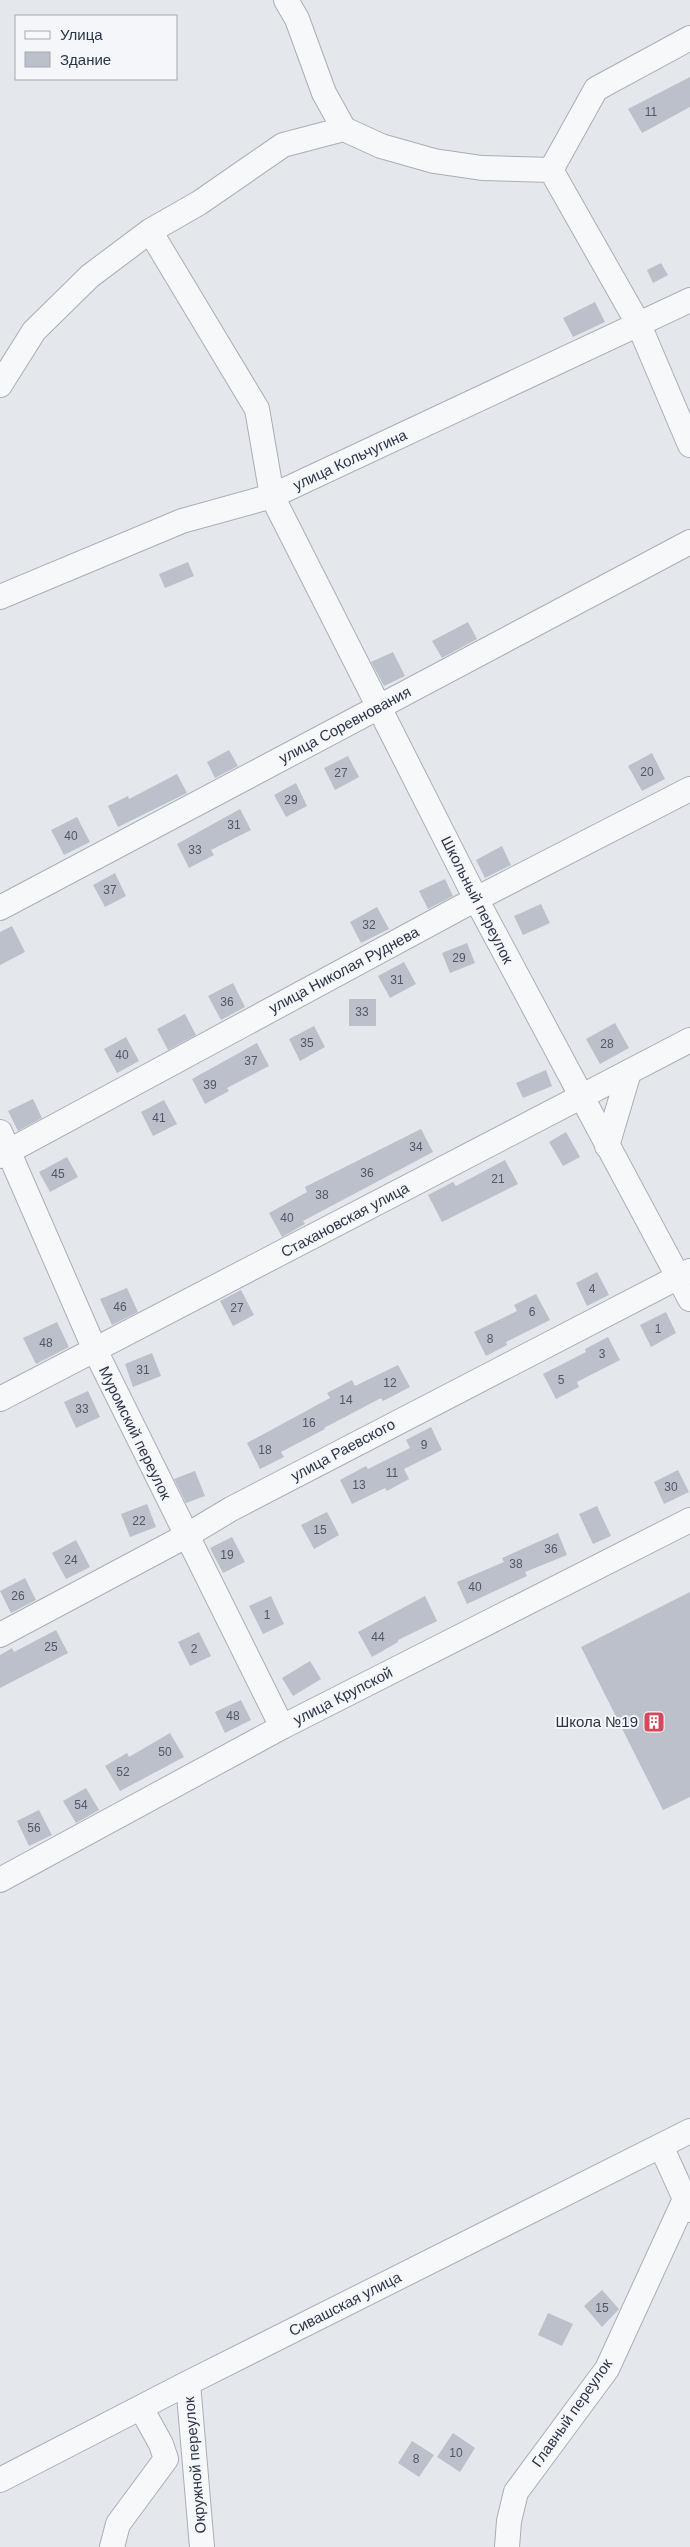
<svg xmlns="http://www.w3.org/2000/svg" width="690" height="2547" font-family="Arial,sans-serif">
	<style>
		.building { fill: #bbc0ca }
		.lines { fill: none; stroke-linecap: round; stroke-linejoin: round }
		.minor-casing { stroke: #a9aeb7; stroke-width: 26 }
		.minor { stroke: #f7f8fa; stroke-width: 24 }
		.labels { text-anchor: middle; stroke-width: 4; stroke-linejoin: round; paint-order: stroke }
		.number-label { font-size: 12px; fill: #4f5766 }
		.street-label { font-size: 15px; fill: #2b3445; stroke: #f4f6f9 }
		.poi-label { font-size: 15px; fill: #2b3445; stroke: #f4f6f9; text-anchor: end }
	</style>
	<rect width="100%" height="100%" fill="#e4e7ec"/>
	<path class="building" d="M690 77V107L642 133 628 109Z
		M661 263 668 275 653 283 647 270Z
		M595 302 605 322 573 337 563 318Z
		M188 562 194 576 165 588 159 574Z
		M468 622 477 639 442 658 432 641Z
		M393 652 405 676 384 686 371 662Z
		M229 750 238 766 215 778 207 762Z
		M652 753 665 779 642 791 628 766Z
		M348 756 359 777 335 790 324 768Z
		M177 774 187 793 118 827 108 806 128 796 129 799Z
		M296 783 307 806 286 817 274 795Z
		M240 809 251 830 211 850 214 855 189 868 177 844Z
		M77 817 90 842 64 855 51 830Z
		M502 846 511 865 485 878 476 860Z
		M115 873 126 896 105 907 93 885Z
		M445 879 453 896 428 909 419 891Z
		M541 904 550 923 523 935 514 916Z
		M377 907 389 929 361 943 350 922Z
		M12 926 25 952 0 965V932Z
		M467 943 475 963 450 973 442 953Z
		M404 962 416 984 390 998 378 976Z
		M233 983 245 1007 221 1020 208 996Z
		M349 999H376V1026H349Z
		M185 1014 196 1035 168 1050 157 1029Z
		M615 1023 629 1048 600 1064 586 1039Z
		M314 1026 325 1047 300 1061 289 1039Z
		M126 1037 139 1061 117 1073 104 1049Z
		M257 1043 269 1066 227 1088 229 1091 205 1104 192 1079Z
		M546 1070 552 1086 523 1098 516 1083Z
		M33 1099 42 1118 18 1131 8 1111Z
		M164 1100 177 1124 153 1136 141 1112Z
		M421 1129 433 1152 303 1221 305 1224 282 1237 269 1213 307 1192 305 1187Z
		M566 1132 580 1157 563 1166 549 1142Z
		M67 1157 78 1177 50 1192 39 1172Z
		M505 1160 518 1184 442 1222 428 1195 453 1182 456 1186Z
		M597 1272 609 1295 587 1306 576 1283Z
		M127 1288 138 1312 112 1325 100 1299Z
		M241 1290 254 1315 233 1326 220 1301Z
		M536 1294 550 1320 506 1342 507 1345 486 1356 474 1332 517 1311 514 1305Z
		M666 1312 676 1333 651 1347 640 1325Z
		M57 1322 69 1347 36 1364 23 1338Z
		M608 1337 620 1360 577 1382 579 1387 556 1399 543 1374 586 1352 585 1349Z
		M152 1353 161 1376 133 1387 125 1364Z
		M398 1365 410 1387 383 1401 381 1398 324 1428 325 1429 281 1452 284 1457 260 1469 247 1443 330 1398 327 1393 352 1380 355 1386Z
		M88 1391 100 1417 76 1428 64 1402Z
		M431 1427 442 1450 404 1469 409 1479 387 1491 385 1488 352 1504 340 1480 366 1466 368 1469 410 1448 406 1440Z
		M678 1470 689 1492 664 1504 654 1482Z
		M195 1471 205 1496 186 1503 174 1479Z
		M147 1504 156 1527 130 1537 121 1514Z
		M597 1506 611 1536 593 1544 579 1514Z
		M327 1512 339 1535 314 1549 301 1525Z
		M558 1533 567 1555 525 1572 527 1576 467 1604 457 1582 504 1562 502 1558Z
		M232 1537 245 1562 223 1573 210 1548Z
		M76 1540 90 1567 66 1579 52 1553Z
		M25 1578 36 1600 11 1613 0 1591Z
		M690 1592V1797L663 1810 581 1647Z
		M271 1596 284 1624 263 1634 249 1606Z
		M425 1596 437 1621 398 1640V1642L372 1657 358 1632Z
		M56 1630 68 1653 0 1688V1655L12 1648 14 1652Z
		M199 1632 211 1656 190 1666 178 1642Z
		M310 1661 321 1679 293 1696 282 1678Z
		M241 1700 251 1720 225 1733 215 1712Z
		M170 1733 184 1757 120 1791 105 1766 127 1753 129 1757Z
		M86 1788 99 1810 76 1823 63 1801Z
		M39 1810 52 1835 29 1846 17 1821Z
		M602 2290 619 2309 602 2327 584 2306Z
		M548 2313 573 2324 562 2346 538 2335Z
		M453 2433 475 2448 460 2472 437 2457Z
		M412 2441 434 2455 419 2477 398 2463Z"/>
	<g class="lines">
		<g class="minor-casing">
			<path id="minor" d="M286 0 297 19 324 93 344 129 381 146 434 161 482 168 551 170 639 325 690 445
				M551 170 596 89 690 38
				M150 231 257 409 272 496 476 899 690 1299
				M0 385 34 331 90 276 150 231 199 203 283 145 344 129
				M0 597 182 521 272 496 690 300
				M0 908 690 542
				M0 1132 95 1350 282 1727
				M607 1146 629 1072
				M0 1156 476 899 690 789
				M0 1399 690 1040
				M0 1635 186 1536 231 1509 690 1271
				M0 1880 282 1727 690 1520
				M661 2146 690 2210
				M188 2383 202 2547
				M0 2480 188 2383 690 2131
				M112 2547 118 2524 166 2459 161 2444 141 2408
				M507 2547 509 2521 516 2492 607 2369 685 2199"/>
		</g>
		<use href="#minor" class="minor"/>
	</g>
	<defs>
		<g id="building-square" transform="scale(1.125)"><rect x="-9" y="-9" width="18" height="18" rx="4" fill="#d1495b" stroke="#f4f6f9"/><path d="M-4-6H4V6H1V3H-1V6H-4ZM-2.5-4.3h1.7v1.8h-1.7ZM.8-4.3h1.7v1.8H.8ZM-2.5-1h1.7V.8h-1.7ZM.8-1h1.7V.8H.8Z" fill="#fff"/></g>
	</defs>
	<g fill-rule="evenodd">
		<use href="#building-square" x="654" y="1722"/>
	</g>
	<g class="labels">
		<g class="number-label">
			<text x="651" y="116">11</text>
			<text x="647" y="776">20</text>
			<text x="341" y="777">27</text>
			<text x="291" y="804">29</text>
			<text x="234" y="829">31</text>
			<text x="71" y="840">40</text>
			<text x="195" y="854">33</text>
			<text x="110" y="894">37</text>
			<text x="369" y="929">32</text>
			<text x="459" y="962">29</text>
			<text x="397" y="984">31</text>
			<text x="227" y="1006">36</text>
			<text x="362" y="1016">33</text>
			<text x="307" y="1047">35</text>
			<text x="607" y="1048">28</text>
			<text x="122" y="1059">40</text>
			<text x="251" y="1065">37</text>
			<text x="210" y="1089">39</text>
			<text x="159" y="1122">41</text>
			<text x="416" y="1151">34</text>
			<text x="367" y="1177">36</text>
			<text x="58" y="1178">45</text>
			<text x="498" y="1183">21</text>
			<text x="322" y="1199">38</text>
			<text x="287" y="1222">40</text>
			<text x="592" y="1293">4</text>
			<text x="120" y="1311">46</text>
			<text x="237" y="1312">27</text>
			<text x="532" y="1316">6</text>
			<text x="658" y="1333">1</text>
			<text x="490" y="1343">8</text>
			<text x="46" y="1347">48</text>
			<text x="602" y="1358">3</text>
			<text x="143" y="1374">31</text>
			<text x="561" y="1384">5</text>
			<text x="390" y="1387">12</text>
			<text x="346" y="1404">14</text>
			<text x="82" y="1413">33</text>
			<text x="309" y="1427">16</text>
			<text x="424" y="1449">9</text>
			<text x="265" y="1454">18</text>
			<text x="392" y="1477">11</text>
			<text x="359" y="1489">13</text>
			<text x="671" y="1491">30</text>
			<text x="139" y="1525">22</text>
			<text x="320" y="1534">15</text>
			<text x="551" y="1553">36</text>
			<text x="227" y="1559">19</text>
			<text x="71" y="1564">24</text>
			<text x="516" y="1568">38</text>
			<text x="475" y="1591">40</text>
			<text x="18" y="1600">26</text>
			<text x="267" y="1619">1</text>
			<text x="378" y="1641">44</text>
			<text x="51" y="1651">25</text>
			<text x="194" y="1653">2</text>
			<text x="233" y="1720">48</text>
			<text x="165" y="1756">50</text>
			<text x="123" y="1776">52</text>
			<text x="81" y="1809">54</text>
			<text x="34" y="1832">56</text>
			<text x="602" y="2312">15</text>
			<text x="456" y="2457">10</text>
			<text x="416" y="2463">8</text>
		</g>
		<g class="street-label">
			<text transform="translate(350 460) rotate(-25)" y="5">улица Кольчугина</text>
			<text transform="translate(345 725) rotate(-28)" y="5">улица Соревнования</text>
			<text transform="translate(477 900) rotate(63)" y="5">Школьный переулок</text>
			<text transform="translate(344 970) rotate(-28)" y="5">улица Николая Руднева</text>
			<text transform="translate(345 1220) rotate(-28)" y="5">Стахановская улица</text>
			<text transform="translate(135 1433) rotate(64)" y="5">Муромский переулок</text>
			<text transform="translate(343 1450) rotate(-28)" y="5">улица Раевского</text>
			<text transform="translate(343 1696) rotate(-27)" y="5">улица Крупской</text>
			<text transform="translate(345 2304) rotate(-27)" y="5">Сивашская улица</text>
			<text transform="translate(572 2413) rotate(-55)" y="5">Главный переулок</text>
			<text transform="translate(195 2465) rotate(-95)" y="5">Окружной переулок</text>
		</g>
		<g class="poi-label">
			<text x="638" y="1727">Школа №19</text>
		</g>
	</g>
	<rect x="15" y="15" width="162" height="65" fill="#f4f6f9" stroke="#a4a8b1"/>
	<rect x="25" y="31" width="25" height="8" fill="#f7f8fa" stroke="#a4a8b1"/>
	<text x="60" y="40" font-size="15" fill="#2b3445">Улица</text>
	<rect x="25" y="52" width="25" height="15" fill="#bbc0ca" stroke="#a4a8b1"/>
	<text x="60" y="65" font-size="15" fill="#2b3445">Здание</text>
</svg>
